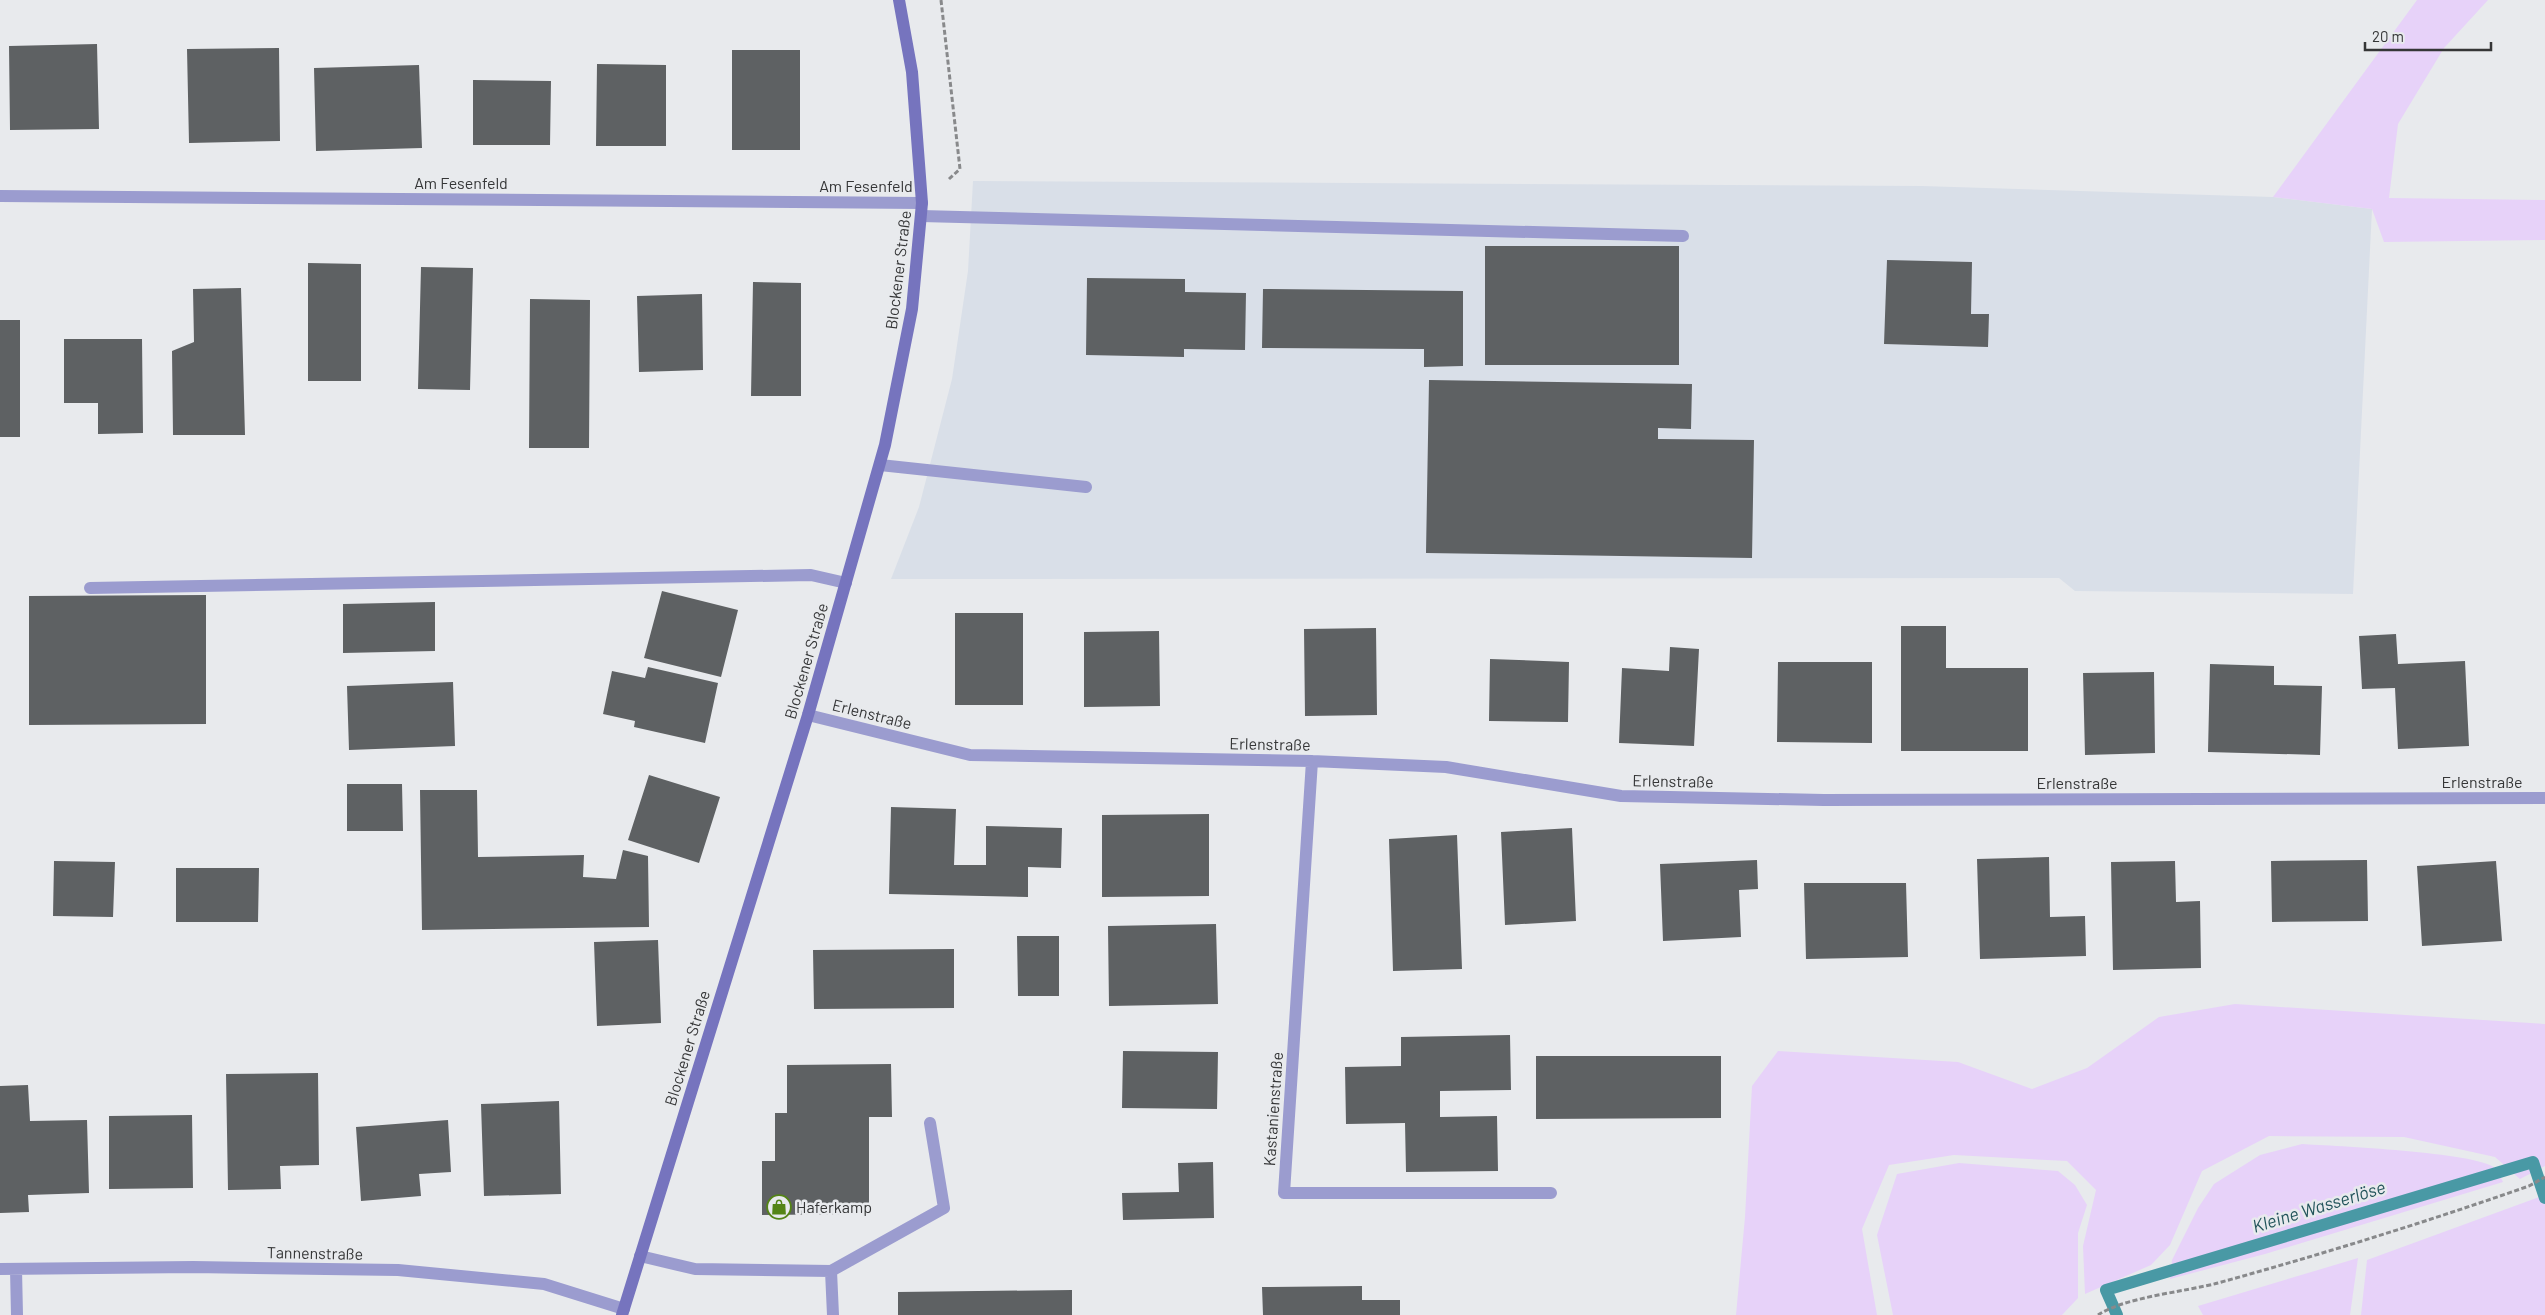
<svg xmlns="http://www.w3.org/2000/svg" width="2545" height="1315" font-family="Barlow,sans-serif">
	<style>
		.built { fill: #d9dfe8 }
		.green { fill: #e7d2f9 }
		.lines { fill: none; stroke-linecap: round; stroke-linejoin: round }
		.stream { stroke: #4999a5; stroke-width: 12 }
		.building { fill: #5e6163 }
		.path { stroke: #88898b; stroke-width: 3; stroke-dasharray: 5 2.5; stroke-linecap: butt }
		.lane { stroke: #9b9ccf; stroke-width: 12 }
		.street { stroke: #9b9ccf; stroke-width: 12 }
		.secondary { stroke: #7674be; stroke-width: 12 }
		.labels { text-anchor: middle; stroke-width: 5; stroke-linejoin: round; paint-order: stroke }
		.street-label { font-size: 16px; fill: #353637; stroke: #e8eaed }
		.poi-label { font-size: 16px; fill: #353637; stroke: #e8eaed; text-anchor: start }
		.water-label { font-size: 18px; font-style: italic; fill: #23545b; stroke: #e8eaed }
	</style>
	<rect width="100%" height="100%" fill="#e8eaed"/>
	<path class="built" d="M973 181 1922 186 2273 197 2372 209 2353 594 2075 591 2059 578 891 579 919 507 952 379 968 271Z"/>
	<path class="green" d="M2417 0H2488L2444 48 2398 124 2389 198 2545 200V240L2384 242 2372 209 2273 197Z
		M2235 1004 2545 1024V1166L2520 1179 2495 1157 2404 1137 2269 1136 2202 1171 2170 1245 2151 1265 2085 1294 2083 1246 2096 1190 2067 1161 1954 1155 1889 1165 1862 1229 1877 1315H1736L1745 1217 1752 1086 1778 1051 1958 1062 2032 1089 2087 1068 2159 1017Z
		M2302 1144C2334 1146 2476 1152 2495 1168 2498 1171 2501 1178 2503 1182L2265 1254 2170 1279 2172 1260 2198 1208 2214 1184 2260 1155Z
		M1959 1163 2058 1171 2075 1185 2087 1205 2078 1233V1298L2062 1315H1893L1877 1235 1897 1174Z
		M2545 1195V1315H2361L2367 1260Z
		M2358 1258 2350 1315H2203L2198 1306Z"/>
	<g class="lines">
		<path class="stream" d="M2117 1315 2106 1290 2533 1162 2545 1198"/>
	</g>
	<path class="building" d="M97 44 99 129 10 130 9 46Z
		M279 48 280 141 189 143 187 49Z
		M732 50H800V150H732Z
		M597 64 666 65V146H596Z
		M419 65 422 148 316 151 314 68Z
		M473 80 551 81 550 145H473Z
		M1485 246H1679V365H1485Z
		M1887 260 1972 262 1971 314H1989L1988 347 1884 344Z
		M308 263 361 264V381H308Z
		M421 267 473 268 470 390 418 389Z
		M1087 278 1185 279V292L1246 293 1245 350 1184 349V357L1086 355Z
		M753 282 801 283V396H751Z
		M241 288 245 435H173L172 351 194 342 193 289Z
		M1263 289 1463 291V366L1424 367V349L1262 348Z
		M702 294 703 370 639 372 637 296Z
		M530 299 590 300 589 448H529Z
		M0 320H20V437H0Z
		M64 339H142L143 433 98 434V403H64Z
		M1429 380 1692 384 1691 429 1658 428V439L1754 440 1752 558 1426 553Z
		M662 591 738 610 721 677 644 658Z
		M206 595V724L29 725V596Z
		M435 602V651L343 653V604Z
		M955 613H1023V705H955Z
		M1901 626H1946V668H2028V751H1901Z
		M1376 628 1377 715 1305 716 1304 629Z
		M1159 631 1160 706 1084 707V632Z
		M2396 634 2398 664 2465 661 2469 746 2398 749 2395 688 2362 689 2359 636Z
		M1670 647 1699 649 1694 746 1619 743 1622 668 1669 671Z
		M1490 659 1569 662 1568 722 1489 721Z
		M1778 662H1872V743L1777 742Z
		M2210 664 2274 666V685L2322 686 2320 755 2208 752Z
		M648 667 718 683 705 743 634 727 635 721 603 714 612 671 645 678Z
		M2154 672 2155 753 2085 755 2083 673Z
		M453 682 455 746 349 750 347 686Z
		M649 775 720 797 699 863 628 840Z
		M347 784H402L403 831H347Z
		M420 790H477L478 857 584 855 583 877 616 879 623 850 648 856 649 927 422 930Z
		M891 807 956 809 954 865H986V826L1062 828 1061 868 1028 867V897L889 894Z
		M1209 814V896L1102 897V815Z
		M1572 828 1576 921 1505 925 1501 832Z
		M1457 835 1462 969 1393 971 1389 839Z
		M2049 857 2050 917 2085 916 2086 956 1980 959 1977 859Z
		M1757 860 1758 889 1739 890 1741 937 1663 941 1660 864Z
		M2367 860 2368 921 2272 922 2271 861Z
		M54 861 115 862 113 917 53 916Z
		M2175 861 2176 902 2200 901 2201 968 2113 970 2111 862Z
		M2496 861 2502 941 2422 946 2417 866Z
		M176 868H259L258 922H176Z
		M1804 883H1906L1908 957 1806 959Z
		M1216 924 1218 1004 1109 1006 1108 926Z
		M1017 936H1059V996H1018Z
		M658 940 661 1023 597 1026 594 942Z
		M954 949V1008L814 1009 813 950Z
		M1510 1035 1511 1090 1440 1091V1117L1497 1116 1498 1171 1406 1172 1405 1123 1346 1124 1345 1067 1401 1066V1037Z
		M1123 1051 1218 1052 1217 1109 1122 1108Z
		M1536 1056H1721V1118L1536 1119Z
		M891 1064 892 1117H869V1214L762 1215V1161H775V1113H787V1065Z
		M318 1073 319 1165 280 1166 281 1189 228 1190 226 1074Z
		M28 1085 30 1121 87 1120 89 1193 28 1195 29 1212 0 1213V1086Z
		M559 1101 561 1194 484 1196 481 1104Z
		M192 1115 193 1188 109 1189V1116Z
		M448 1120 451 1172 419 1174 421 1196 361 1201 356 1127Z
		M1213 1162 1214 1218 1123 1220 1122 1193 1179 1192 1178 1163Z
		M1362 1286V1300H1400V1315H1263L1262 1287Z
		M1072 1290V1315H898V1292Z"/>
	<g class="lines">
		<path class="path" d="M941 0 960 169 949 179
			M2098 1315C2125 1297 2184 1292 2218 1283 2323 1254 2426 1222 2529 1186L2545 1177"/>
		<path class="lane" d="M921 216 1683 236
			M880 465 1086 487
			M90 588 811 575 846 583
			M640 1256 695 1269 831 1271 833 1315
			M831 1271 944 1208 930 1123"/>
		<path class="street" d="M0 196 922 203
			M808 715 970 755 1312 761 1446 767 1621 796 1824 800 2545 798
			M1312 761 1284 1193H1551
			M0 1269 193 1267 398 1270 544 1284 624 1309
			M16 1269 17 1315"/>
		<path class="secondary" d="M622 1315 808 715 885 445 912 309 922 203 912 72 899 0"/>
	</g>
	<defs>
		<g id="shop-ring" transform="scale(1.25)"><circle r="9.5" fill="#e8eaed" stroke="#548416" stroke-width="1.5"/><path d="M-5-2.5h2.3a2.7 3.5 0 0 1 5.4 0H5L5.5 6h-11ZM-1.5-2.5h3a1.5 2.3 0 0 0-3 0Z" fill="#548416"/></g>
	</defs>
	<g fill-rule="evenodd">
		<use href="#shop-ring" x="779" y="1207"/>
	</g>
	<g class="labels">
		<g class="street-label">
			<text x="461" y="189">Am Fesenfeld</text>
			<text x="866" y="192">Am Fesenfeld</text>
			<text transform="translate(898 270) rotate(-83)" y="6">Blockener Straße</text>
			<text transform="translate(806 661) rotate(-74)" y="6">Blockener Straße</text>
			<text transform="translate(872 714) rotate(14)" y="6">Erlenstraße</text>
			<text transform="translate(1270 744) rotate(1)" y="6">Erlenstraße</text>
			<text transform="translate(1673 781) rotate(1)" y="6">Erlenstraße</text>
			<text x="2482" y="788">Erlenstraße</text>
			<text x="2077" y="789">Erlenstraße</text>
			<text transform="translate(687 1048) rotate(-73)" y="6">Blockener Straße</text>
			<text transform="translate(1273 1109) rotate(-86)" y="6">Kastanienstraße</text>
			<text transform="translate(315 1253) rotate(1)" y="6">Tannenstraße</text>
		</g>
		<g class="poi-label">
			<text x="796" y="1213">Haferkamp</text>
		</g>
		<g class="water-label">
			<text transform="translate(2319 1207) rotate(-17)" y="6">Kleine Wasserlöse</text>
		</g>
	</g>
	<path d="M2365 42v8h126v-8" fill="none" stroke="#353637" stroke-width="2.5"/>
	<text x="2372" y="42" font-size="15" fill="#353637" stroke="#e8eaed" stroke-width="4" paint-order="stroke">20 m</text>
</svg>
